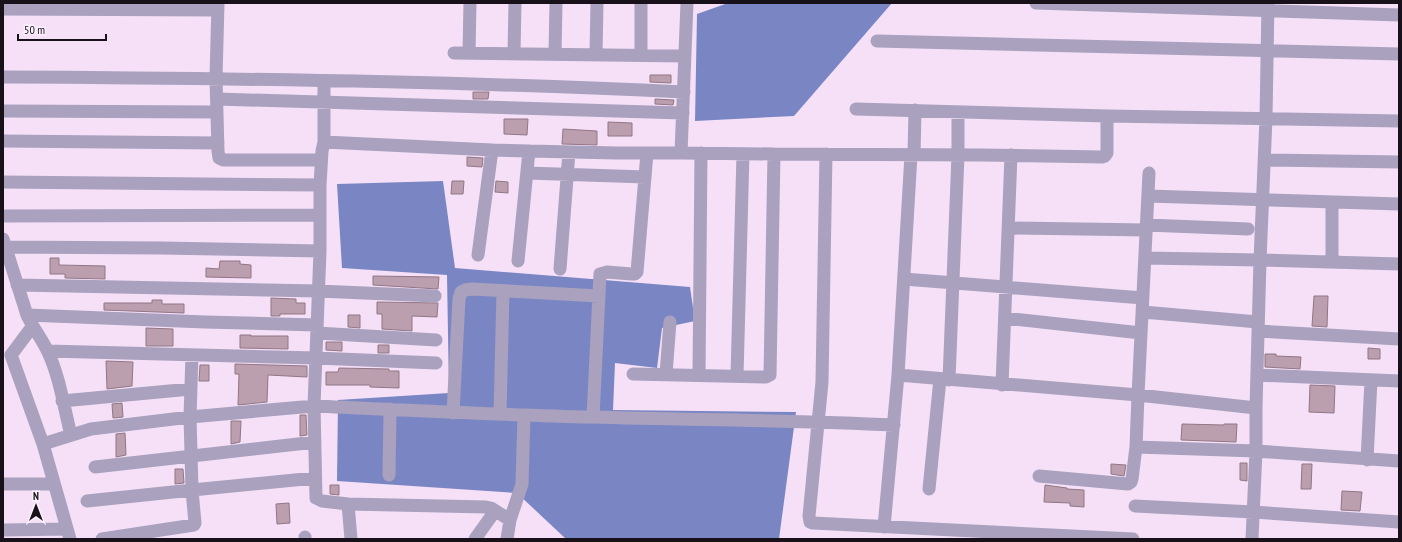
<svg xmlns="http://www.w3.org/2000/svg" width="1402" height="542" font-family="'PT Sans Narrow',sans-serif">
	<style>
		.water { fill: #7a86c4 }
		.building { fill: #bc9faf; stroke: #917684 }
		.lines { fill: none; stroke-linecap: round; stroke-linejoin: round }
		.minor { stroke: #a9a1be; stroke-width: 13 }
	</style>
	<rect width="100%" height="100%" fill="#f5e0f8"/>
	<path class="water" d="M728 3H892L794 116 695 121 697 14Z
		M443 181 455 268 690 287 695 321 662 328 657 368 615 363 613 410 796 412 779 539H566L517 493 337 481 338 400 449 393 447 275 342 268 337 184Z"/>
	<path class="building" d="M650 75H671V83L650 82Z
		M473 92H489L488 99H473Z
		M655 99 674 100 673 105 655 104Z
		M504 119H528L527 135 504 134Z
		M608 122 632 123V136H608Z
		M563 129 597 131V145L562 144Z
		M467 157 483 158 482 167 467 166Z
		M452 181H464L463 194H451Z
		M496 181 508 182V193L495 192Z
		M50 258H59V265L105 266V279L65 278V274H50Z
		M220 261H240V264L251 265V278L206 277V268L219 269Z
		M373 276 439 277 438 289 373 285Z
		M1314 296H1328L1327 327 1312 326Z
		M271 298 296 299V303H305V314H280V316H271Z
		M152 300H162V304H184V313L104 310V303H152Z
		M377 302 438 303 437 317 412 316V331L382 329V314H377Z
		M348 315H360V328L348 327Z
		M146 328 173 329V346H146Z
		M240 335H251V336H288V349L240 348Z
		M326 342H342V351L326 350Z
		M378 345H389V353H378Z
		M1368 348 1380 349V359H1368Z
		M1265 354H1276V356L1301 357 1300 369 1265 367Z
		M106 361 133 362 132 386 107 389Z
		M235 364 307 366V377L268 375 267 402 238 405 239 374H235Z
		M200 365H209V381H199Z
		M339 368 389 369V371H399V388L370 387V385H326V372H338Z
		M1310 385 1335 386 1334 413 1309 412Z
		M122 403 123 417 113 418 112 404Z
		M300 415H306L307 435 300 436Z
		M231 421H241L240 442 231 444Z
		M1182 424 1224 425V424H1237L1236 442 1181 440Z
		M125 433 126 455 116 457V434Z
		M1240 463H1247V481L1240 480Z
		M1111 464 1126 465 1124 476 1111 474Z
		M1302 464H1312L1311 489H1301Z
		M175 469H183L184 483 175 484Z
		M330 485H339V495L330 494Z
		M1045 485 1067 488V489L1084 490V507L1070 506V503L1044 502Z
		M1342 491 1362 492 1360 511 1341 510Z
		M289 503 290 523 277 524 276 504Z"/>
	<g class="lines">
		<path class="minor" d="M218 3 216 78 218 151 219 158 223 160H321
			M641 3V55
			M1036 3 1399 15
			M3 9 218 10
			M877 41 1399 54
			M454 53 685 56
			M469 53 470 3
			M514 53 515 3
			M555 54 556 3
			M596 54 597 3
			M3 77C230 78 457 81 684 92
			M217 99 683 113
			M856 109 1107 116 1399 121
			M3 111 217 112
			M3 141 218 143
			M324 142V81
			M681 153 687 3
			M826 154 822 382 809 516 810 522 813 523 1133 539
			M911 155 898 375 1138 395 1149 173
			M914 155 915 110
			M1265 160 1399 162
			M527 173 645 177
			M3 182 320 185
			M1148 196 1399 204
			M3 216 320 215
			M1146 225 1248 229
			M1008 228 1146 230
			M3 239 27 315C33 328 42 339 48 352 60 378 64 408 71 435
			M5 247 162 248 320 251
			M478 255 492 150
			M1145 258 1260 260 1399 264
			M518 261 529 151
			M1332 261V203
			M560 269 569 152
			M904 279 1143 298
			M17 285 318 291 435 296
			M1143 312 1258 322
			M27 315 205 322 317 325
			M1005 318 1141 333
			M32 327 11 355 43 444 70 539
			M1258 331 1399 339
			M317 333 436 340
			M48 351 316 358 436 363
			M192 355 190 417 192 490 315 478
			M633 374 766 377 770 375 774 154
			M666 374 670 322
			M699 375 701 153
			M1257 375 1399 381
			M737 376 743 154
			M949 380 958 155V112
			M1002 385 1011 155
			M62 401 191 389
			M1256 408 1138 395 1136 447 1256 451 1399 461
			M453 413 459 299 461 292 465 290 472 289 599 296
			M500 414 503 291
			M593 417 600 274 607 272 631 274H635L637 272 647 153
			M43 444 91 429 190 417 314 406 320 251V185L322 151 324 142 492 150 616 153H681L774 154 980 155 1102 157 1105 156 1107 153V116
			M1367 460 1371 380
			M95 467 315 442
			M389 475 390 409
			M1039 476 1128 484 1131 482 1132 479 1136 447
			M3 484H54
			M929 489 940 379
			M87 501 192 490 195 523 194 525 102 539
			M348 504 322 501 316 498 314 406C407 410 499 415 592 417 692 420 793 420 894 425
			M1135 506 1253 512 1399 522
			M884 527 898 375
			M3 530 67 529
			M305 537V539
			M351 539 348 504 486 507 491 508 510 520
			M475 539 495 511
			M507 539 510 520 522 484 524 415
			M1252 539 1256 451V408L1260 260 1266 118 1268 3"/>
	</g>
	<rect width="1402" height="542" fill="none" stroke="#181119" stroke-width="8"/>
	<g transform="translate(36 506)" stroke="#fdf0ff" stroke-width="3" paint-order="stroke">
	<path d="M0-3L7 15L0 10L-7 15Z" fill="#181119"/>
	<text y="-6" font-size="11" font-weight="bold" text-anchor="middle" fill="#181119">N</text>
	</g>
	<path d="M18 34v6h88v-6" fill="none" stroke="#181119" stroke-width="2"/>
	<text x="24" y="34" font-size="12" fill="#181119" stroke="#fdf0ff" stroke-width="3" paint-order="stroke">50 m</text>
</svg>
